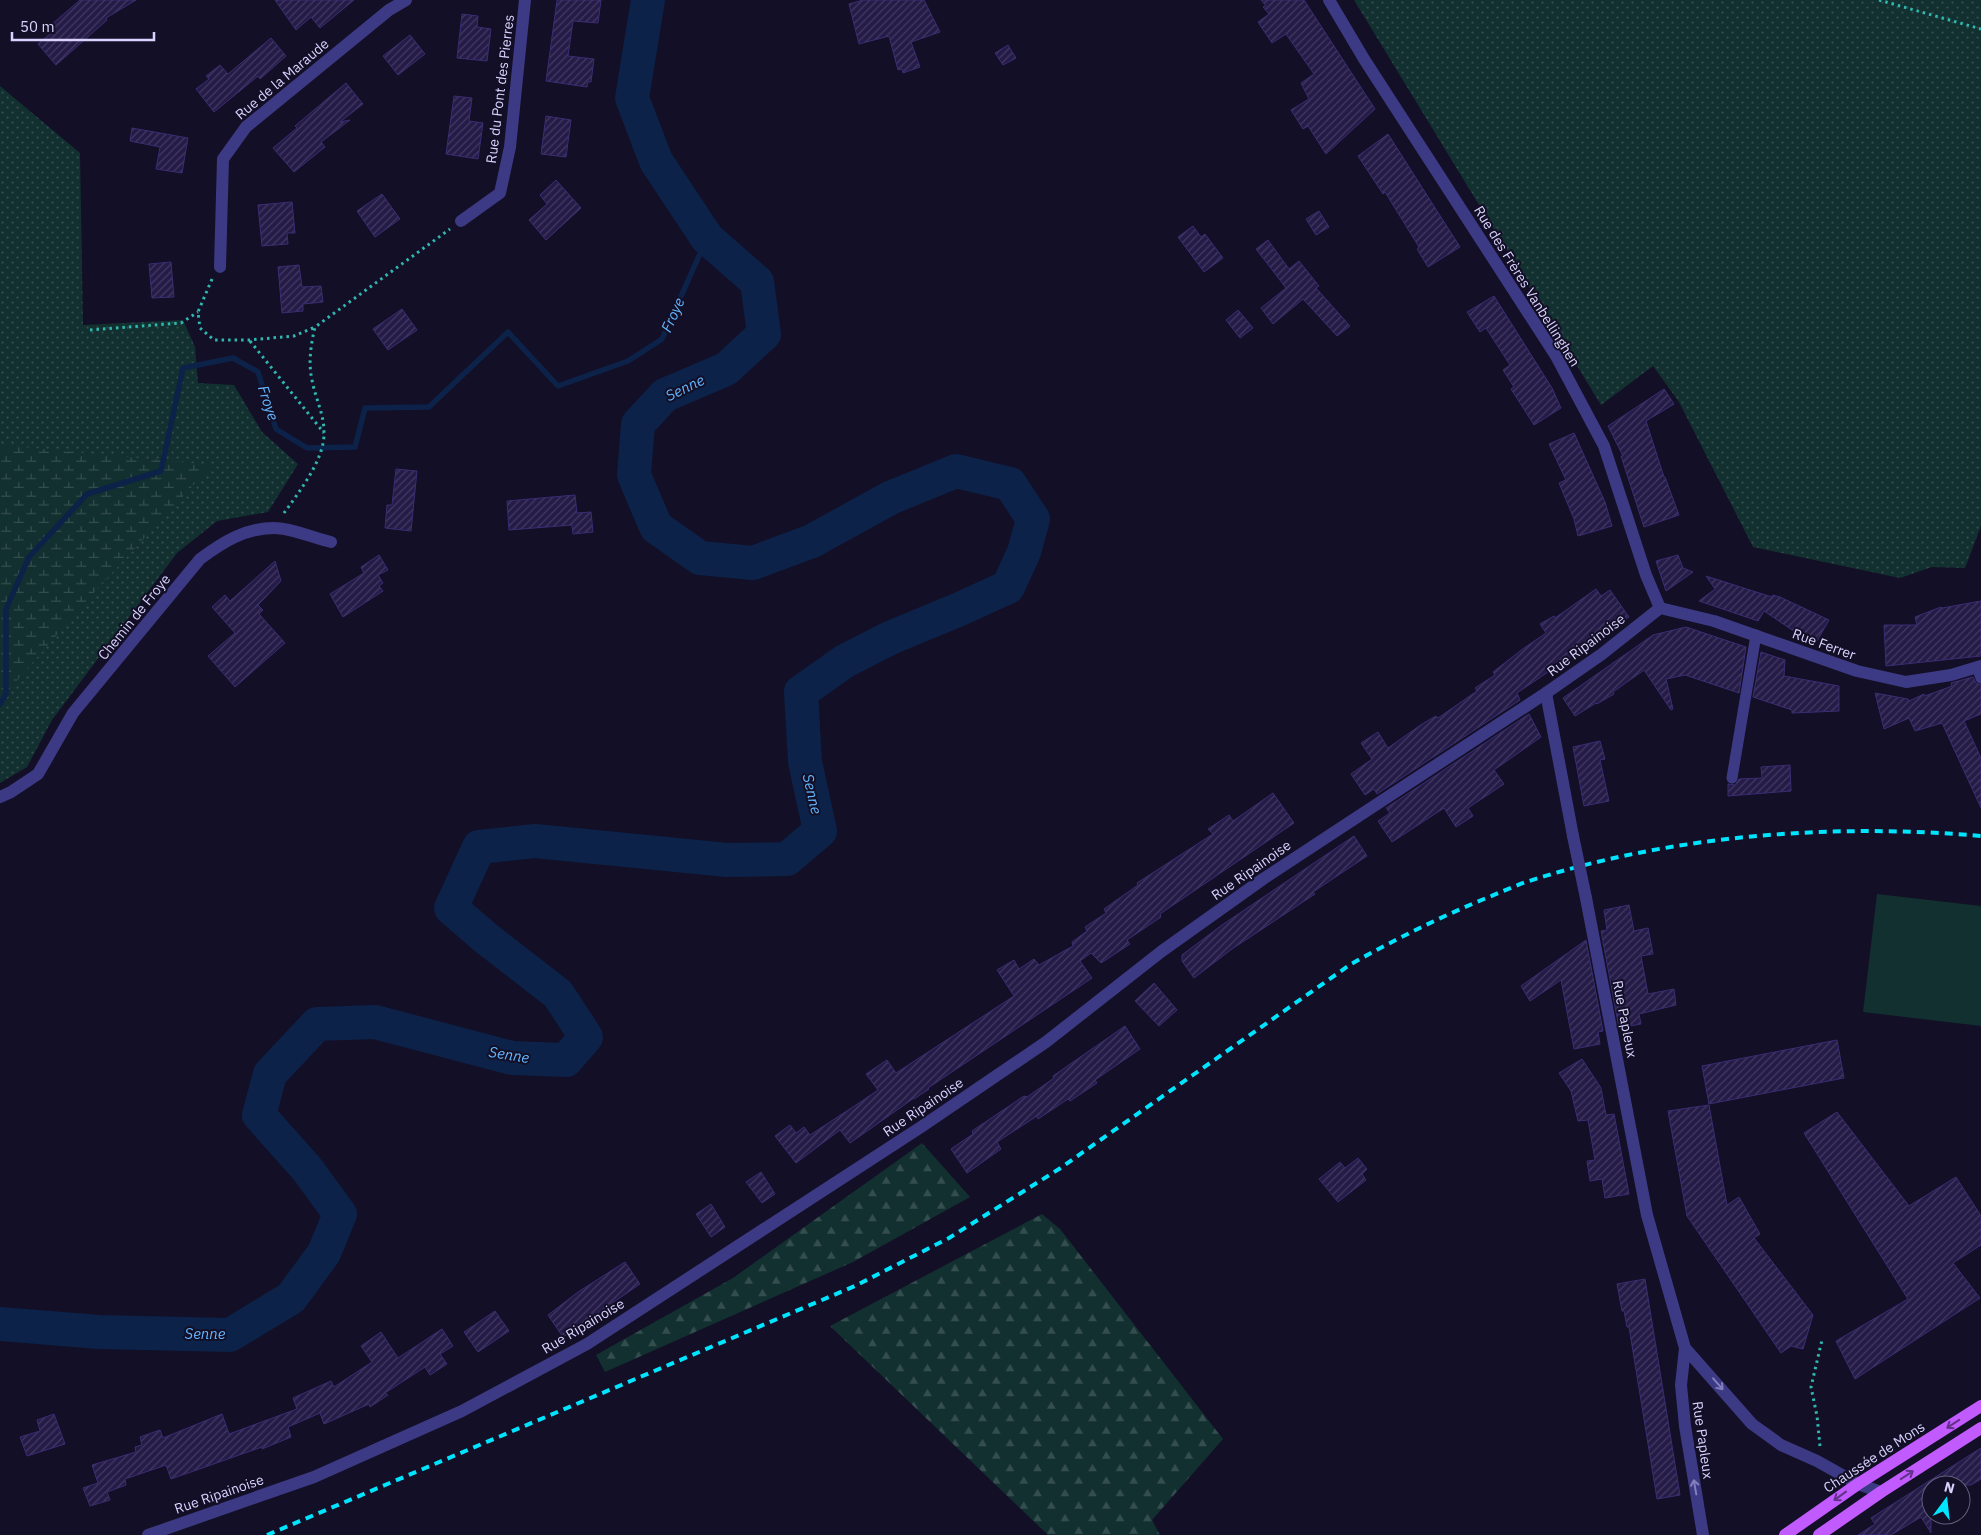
<svg xmlns="http://www.w3.org/2000/svg" width="1981" height="1535" font-family="'IBM Plex Sans',sans-serif">
	<style>
		.grass { fill: url(#grass-dots) }
		.forest { fill: url(#forest-firs) }
		.wetland { fill: url(#wetland-marsh) }
		.green { fill: #12302f }
		.lines { fill: none; stroke-linecap: round; stroke-linejoin: round }
		.stream { stroke: #0c2248; stroke-width: 5.5 }
		.river { stroke: #0c2248; stroke-width: 34 }
		.building { fill: url(#building-hatch); stroke: #3b2d73 }
		.path { stroke: #2fb8b0; stroke-width: 3; stroke-dasharray: 2.5 4; stroke-linecap: butt }
		.service { stroke: #3d3a85; stroke-width: 11 }
		.minor { stroke: #3d3a85; stroke-width: 12 }
		.tertiary { stroke: #3d3a85; stroke-width: 12 }
		.primary { stroke: #c25bff; stroke-width: 12 }
		.rail { stroke: #00e5ff; stroke-width: 4; stroke-dasharray: 8 6; stroke-linecap: butt }
		.minor-bridge { stroke: #3d3a85; stroke-width: 12 }
		.oneway { stroke: #837fbc }
		.oneway2 { stroke: #623188 }
		.labels { text-anchor: middle; stroke-width: 4; stroke-linejoin: round; paint-order: stroke }
		.street-label { font-size: 14px; fill: #d9d4ff; stroke: #130f26 }
		.water-label { font-size: 15px; font-style: italic; fill: #62b6ff; stroke: #130f26 }
	</style>
	<defs>
		<pattern id="grass-dots" width="8" height="8" patternUnits="userSpaceOnUse" patternTransform="scale(1.25)"><rect width="8" height="8" fill="#12302f"/><path d="M2 2h.1M6 6h.1" fill="none" stroke="#344d4e" stroke-width="1.8" stroke-linecap="round"/></pattern>
		<pattern id="forest-firs" width="22" height="20" patternUnits="userSpaceOnUse" patternTransform="scale(1.25)"><rect width="22" height="20" fill="#12302f"/><path d="M5 1l3.5 6h-7zM16 11l3.5 6h-7z" fill="#344d4e"/></pattern>
		<pattern id="wetland-marsh" width="20" height="14" patternUnits="userSpaceOnUse" patternTransform="scale(1.25)"><rect width="20" height="14" fill="#12302f"/><path d="M1 5h8M5 5V1M11 12h8M15 12V8" fill="none" stroke="#344d4e"/></pattern>
		<pattern id="building-hatch" width="6" height="6" patternUnits="userSpaceOnUse" patternTransform="scale(1.25)"><rect width="6" height="6" fill="#241b47"/><path d="M-1 1l2-2M0 6l6-6M5 7l2-2" fill="none" stroke="#433b63"/></pattern>
	</defs>
	<rect width="100%" height="100%" fill="#130f26"/>
	<path class="grass" d="M1354 0H1981V526L1965 568 1932 567 1900 578 1753 547 1679 402 1653 366 1601 405Z
		M0 86 80 153 83 325 183 320 195 347 198 383 234 385 262 432 298 464 268 512 217 521 177 553 52 720 27 767 0 783Z"/>
	<path class="forest" d="M922 1143 970 1197 853 1262 605 1372 596 1355 733 1278Z
		M1042 1214 1060 1229 1223 1439 1152 1520 1160 1535H1048L830 1326Z"/>
	<path class="wetland" d="M0 445 212 465 88 599 0 700Z"/>
	<path class="green" d="M1877 894 1981 906V1026L1863 1012Z"/>
	<g class="lines">
		<path class="stream" d="M0 704 6 694V609L29 557 87 494 161 471 183 368 233 358 258 372 276 429 307 448 355 447 365 408 429 407 508 332 558 386 628 361 662 339 707 238"/>
		<path class="river" d="M0 1324 99 1332 230 1335 291 1298 324 1253 340 1214 307 1169 259 1115 270 1074 317 1024 375 1022 512 1058 566 1060 586 1037 558 994 487 939 451 908 479 847 535 841 727 860 787 859 820 831 805 762 801 692 845 661 890 638 960 609 1008 587 1024 552 1033 519 1010 484 956 471 890 498 812 541 753 563 700 558 656 527 634 475 638 424 665 395 726 369 764 334 757 282 707 238 656 161 632 98 648 0"/>
	</g>
	<path class="building" d="M80 0H136L106 18 107 20 56 65 38 44 55 30 51 25Z
		M275 0H354L320 28 311 17 296 30Z
		M557 0H601L598 23 573 21 568 56 594 59 591 82H588L587 87 546 81Z
		M863 0H924L940 32 911 42 920 67 903 73 902 69 898 70 889 36 859 44 849 4Z
		M1261 0H1304L1375 109 1326 154 1308 126 1303 129 1291 110 1309 99 1301 83 1314 74 1286 34 1272 43 1258 22 1269 14 1263 7 1266 6Z
		M462 14 478 16 477 27 491 29 487 61 457 58Z
		M410 35 425 54 398 75 383 56Z
		M271 38 286 56 260 79 258 76 214 112 196 89 209 79 206 76 220 65 228 74Z
		M1008 45 1016 58 1003 65 995 53Z
		M346 83 363 104 340 122 350 120 321 142 325 147 294 172 273 148 297 128 295 126Z
		M454 96 472 98 469 121 483 123 478 159 446 154Z
		M546 116 571 120 566 157 541 154Z
		M132 128 188 138 182 173 156 169 160 147 130 141Z
		M1388 134 1460 247 1428 267 1417 249 1419 247 1385 192 1383 194 1358 156Z
		M556 180 581 208 546 240 529 220 547 204 540 195Z
		M382 194 400 219 375 237 357 211Z
		M292 202 295 233H287L288 244 262 246 258 205Z
		M1319 211 1329 227 1316 235 1306 219Z
		M1193 226 1201 237 1205 234 1223 258 1204 272 1178 237Z
		M1268 240 1289 269 1299 261 1319 286 1316 288 1350 326 1337 336 1303 299 1273 324 1261 308 1286 288 1256 249Z
		M171 262 174 297 152 298 149 264Z
		M299 265 302 287 321 286 323 302 303 304V311L282 313 278 267Z
		M1494 296 1552 388 1561 408 1534 425 1511 389 1514 387 1503 370 1510 365 1486 328 1480 332 1467 312Z
		M402 309 417 330 388 350 373 329Z
		M1238 310 1253 328 1240 338 1226 320Z
		M1664 389 1674 404 1646 421 1664 477H1665L1679 515 1644 527 1621 456H1623L1608 426Z
		M1574 433 1605 502 1612 526 1578 536 1574 519 1559 483 1566 480 1549 444Z
		M396 469 417 471 411 531 385 528 387 505H392Z
		M575 495 577 513 591 512 593 532 573 534 572 525 509 530 507 501Z
		M379 555 388 570 378 575 383 583 379 586 383 591 343 617 330 594 364 573 361 567Z
		M1678 555 1683 568 1693 572 1666 591 1656 561Z
		M275 561 281 581 258 605 263 610 259 614 285 643 235 687 208 656 235 633 212 607 225 595 230 601Z
		M1706 576 1772 597 1773 595 1780 597 1829 620 1817 641 1801 636 1764 611 1758 621 1699 601 1715 589Z
		M1596 589 1601 596 1610 590 1629 617 1517 693 1520 700 1377 794 1374 789 1365 795 1351 774 1372 759 1361 743 1378 732 1388 748 1422 724 1436 716 1438 718 1477 691 1475 688 1495 675 1493 672 1524 648 1546 633 1540 624 1554 616 1555 618Z
		M1981 601V656L1886 666 1884 625H1917L1915 617 1941 607 1942 608Z
		M1686 627 1746 647 1739 693 1685 675 1666 679 1673 709 1671 710 1644 670 1613 692 1614 694 1597 704 1596 703 1575 716 1563 698 1653 635Z
		M1761 652 1785 660 1784 676 1839 686V711L1792 713V710L1753 697Z
		M1973 677 1976 683 1981 685V714L1964 721 1981 758V808L1942 723 1915 731 1909 718 1884 729 1875 693 1908 699 1909 701 1924 694 1925 696 1952 686 1951 683Z
		M1529 714 1541 737 1494 770 1504 784 1468 808 1473 816 1456 827 1444 808 1392 842 1378 821 1390 813 1386 808Z
		M1600 741 1605 759 1600 760 1609 801 1584 806 1573 747Z
		M1790 765 1791 791 1728 796V784L1735 785 1739 779 1762 778 1761 767Z
		M1273 793 1294 823 1160 914 1161 917 1127 940 1130 944 1101 963 1091 953 1080 961 1092 978 928 1088 929 1089 914 1099V1098L850 1143 840 1130 796 1163 775 1136 790 1125 796 1133 804 1127 810 1135 859 1103 878 1090 866 1074 887 1060 896 1073 1014 996 997 970 1014 960 1019 969 1034 959 1039 965 1073 946 1072 942 1087 931 1085 927 1106 913 1104 909 1138 885 1137 883 1213 834 1208 829 1229 815 1233 821Z
		M1354 836 1367 856 1313 892 1315 894 1232 949 1194 978 1182 961V955L1222 925Z
		M1629 905 1634 931 1648 928 1653 954 1641 956 1648 994 1674 989 1676 1005 1639 1014 1641 1024 1619 1028 1601 931 1607 930 1604 910Z
		M1586 940 1603 1031 1598 1032 1600 1044 1574 1049 1561 980 1530 1001 1521 986Z
		M1154 983 1177 1010 1159 1026 1135 1001Z
		M1125 1026 1140 1049 1095 1080 1097 1083 1070 1101 1068 1099 1038 1119 1037 1116 997 1142 1001 1149 967 1173 951 1149 973 1134 972 1131 1024 1096 1027 1097 1054 1078 1053 1076Z
		M1837 1040 1844 1078 1709 1104 1702 1066Z
		M1582 1059 1601 1088 1606 1115 1614 1114 1629 1194 1605 1198 1602 1179 1590 1181 1587 1161 1595 1160 1588 1120 1578 1121 1571 1091 1559 1073Z
		M1709 1105 1727 1205 1739 1197 1760 1234 1754 1238 1813 1315 1803 1349 1791 1346 1781 1353 1687 1216 1668 1111Z
		M1837 1112 1909 1206 1956 1177 1981 1216V1245L1953 1263 1980 1298 1855 1379 1836 1341 1908 1299 1804 1133Z
		M1358 1158 1367 1169 1362 1174 1366 1180 1338 1202 1319 1179 1340 1162 1345 1168Z
		M761 1172 775 1194 762 1203 746 1182Z
		M711 1204 725 1227 711 1237 696 1214Z
		M625 1262 640 1284 563 1337 548 1315 578 1292Z
		M1645 1279 1680 1495 1657 1499 1629 1327H1627L1624 1311H1622L1617 1284Z
		M495 1311 509 1331 478 1352 464 1332Z
		M442 1329 453 1346 440 1354 447 1364 430 1375 425 1367 385 1393 388 1395 370 1407 369 1404 324 1424 320 1413 288 1427 291 1437 262 1449V1447L171 1479 166 1465 125 1479 126 1485 107 1492 110 1500 90 1506 83 1488 98 1483 92 1465 136 1452 135 1447 142 1445 140 1437 160 1430 163 1438 222 1414 229 1434 297 1409 293 1398 331 1381 334 1387 372 1362 361 1346 381 1332 398 1358Z
		M54 1414 65 1444 27 1456 20 1437 40 1431 37 1420Z
		M1981 1448V1479L1971 1485H1931V1533L1921 1517 1891 1535H1858L1875 1524 1871 1518Z"/>
	<g class="lines">
		<path class="path" d="M1879 0 1981 29
			M212 279 198 312 200 328 214 340H249L294 336 315 327
			M90 330 181 323 198 312
			M250 341 324 433
			M284 513C299 492 325 459 324 432 324 414 315 397 312 380 308 362 311 344 315 327L450 229
			M1820 1446 1817 1416 1811 1387 1822 1340"/>
		<path class="service" d="M1977 667 1981 678
			M1732 778 1756 635"/>
		<path class="minor" d="M1329 0 1364 59 1556 356 1604 446 1646 575 1660 608
			M461 221 500 193 510 147 525 0
			M220 267 223 159 246 127 389 10 406 0
			M1546 693 1573 836
			M0 797 11 792 38 774 73 713 200 559C223 542 245 528 274 528 292 528 313 538 331 542
			M1586 898 1647 1215 1685 1348 1681 1385 1685 1426 1703 1535
			M1685 1348 1752 1424 1781 1445 1817 1461 1858 1484 1881 1492"/>
		<path class="tertiary" d="M148 1535 314 1477 462 1411 587 1344 921 1127 1046 1042 1162 951 1263 879 1546 693 1602 654 1660 608 1714 621 1857 671 1906 682 1951 675 1981 666"/>
		<path class="primary" d="M1785 1535 1858 1484 1981 1406
			M1819 1535 1881 1492 1981 1428"/>
		<path class="rail" d="M267 1535 855 1286 949 1238 1059 1169 1351 964C1394 940 1438 918 1484 899 1499 893 1514 886 1529 881 1673 835 1831 823 1981 836"/>
		<path class="minor-bridge" d="M1573 836 1586 898"/>
	</g>
	<defs><path id="oneway-shaft" d="M-6 0H5M1.5-3L5.5 0L1.5 3" fill="none" stroke-width="1.6" stroke-linecap="round" stroke-linejoin="round" transform="scale(1.25)"/></defs>
	<g class="oneway">
		<use href="#oneway-shaft" transform="translate(1718 1384) rotate(49)"/>
		<use href="#oneway-shaft" transform="translate(1695 1487) rotate(-100)"/>
	</g>
	<g class="oneway2">
		<use href="#oneway-shaft" transform="translate(1953 1424) rotate(147)"/>
		<use href="#oneway-shaft" transform="translate(1907 1475) rotate(-33)"/>
		<use href="#oneway-shaft" transform="translate(1840 1496) rotate(144)"/>
	</g>
	<g class="labels">
		<g class="street-label">
			<text transform="translate(282 79) rotate(-40)" y="5">Rue de la Maraude</text>
			<text transform="translate(500 89) rotate(-83)" y="5">Rue du Pont des Pierres</text>
			<text transform="translate(1527 286) rotate(58)" y="5">Rue des Frères Vanbellinghen</text>
			<text transform="translate(134 617) rotate(-51)" y="5">Chemin de Froye</text>
			<text transform="translate(1824 644) rotate(20)" y="5">Rue Ferrer</text>
			<text transform="translate(1586 645) rotate(-37)" y="5">Rue Ripainoise</text>
			<text transform="translate(1251 870) rotate(-35)" y="5">Rue Ripainoise</text>
			<text transform="translate(1625 1019) rotate(79)" y="5">Rue Papleux</text>
			<text transform="translate(923 1107) rotate(-34)" y="5">Rue Ripainoise</text>
			<text transform="translate(583 1326) rotate(-31)" y="5">Rue Ripainoise</text>
			<text transform="translate(1703 1440) rotate(82)" y="5">Rue Papleux</text>
			<text transform="translate(1874 1457) rotate(-33)" y="5">Chaussée de Mons</text>
			<text transform="translate(219 1494) rotate(-19)" y="5">Rue Ripainoise</text>
		</g>
		<g class="water-label">
			<text transform="translate(673 315) rotate(-66)" y="5">Froye</text>
			<text transform="translate(685 388) rotate(-26)" y="5">Senne</text>
			<text transform="translate(268 403) rotate(72)" y="5">Froye</text>
			<text transform="translate(812 794) rotate(77)" y="5">Senne</text>
			<text transform="translate(509 1055) rotate(9)" y="5">Senne</text>
			<text x="205" y="1339">Senne</text>
		</g>
	</g>
	<g transform="translate(1946 1500) rotate(15)"><circle r="24" fill="#130f26" stroke="#625e7d"/>
	<path d="M0-4L9 19L0 12L-9 19Z" fill="#00e5ff"/>
	<text y="-8" font-size="14" font-weight="bold" text-anchor="middle" fill="#d9d4ff">N</text>
	</g>
	<path d="M12 32v8h142v-8" fill="none" stroke="#d9d4ff" stroke-width="2.5"/>
	<text x="20" y="32" font-size="15" fill="#d9d4ff" stroke="#130f26" stroke-width="4" paint-order="stroke">50 m</text>
</svg>
